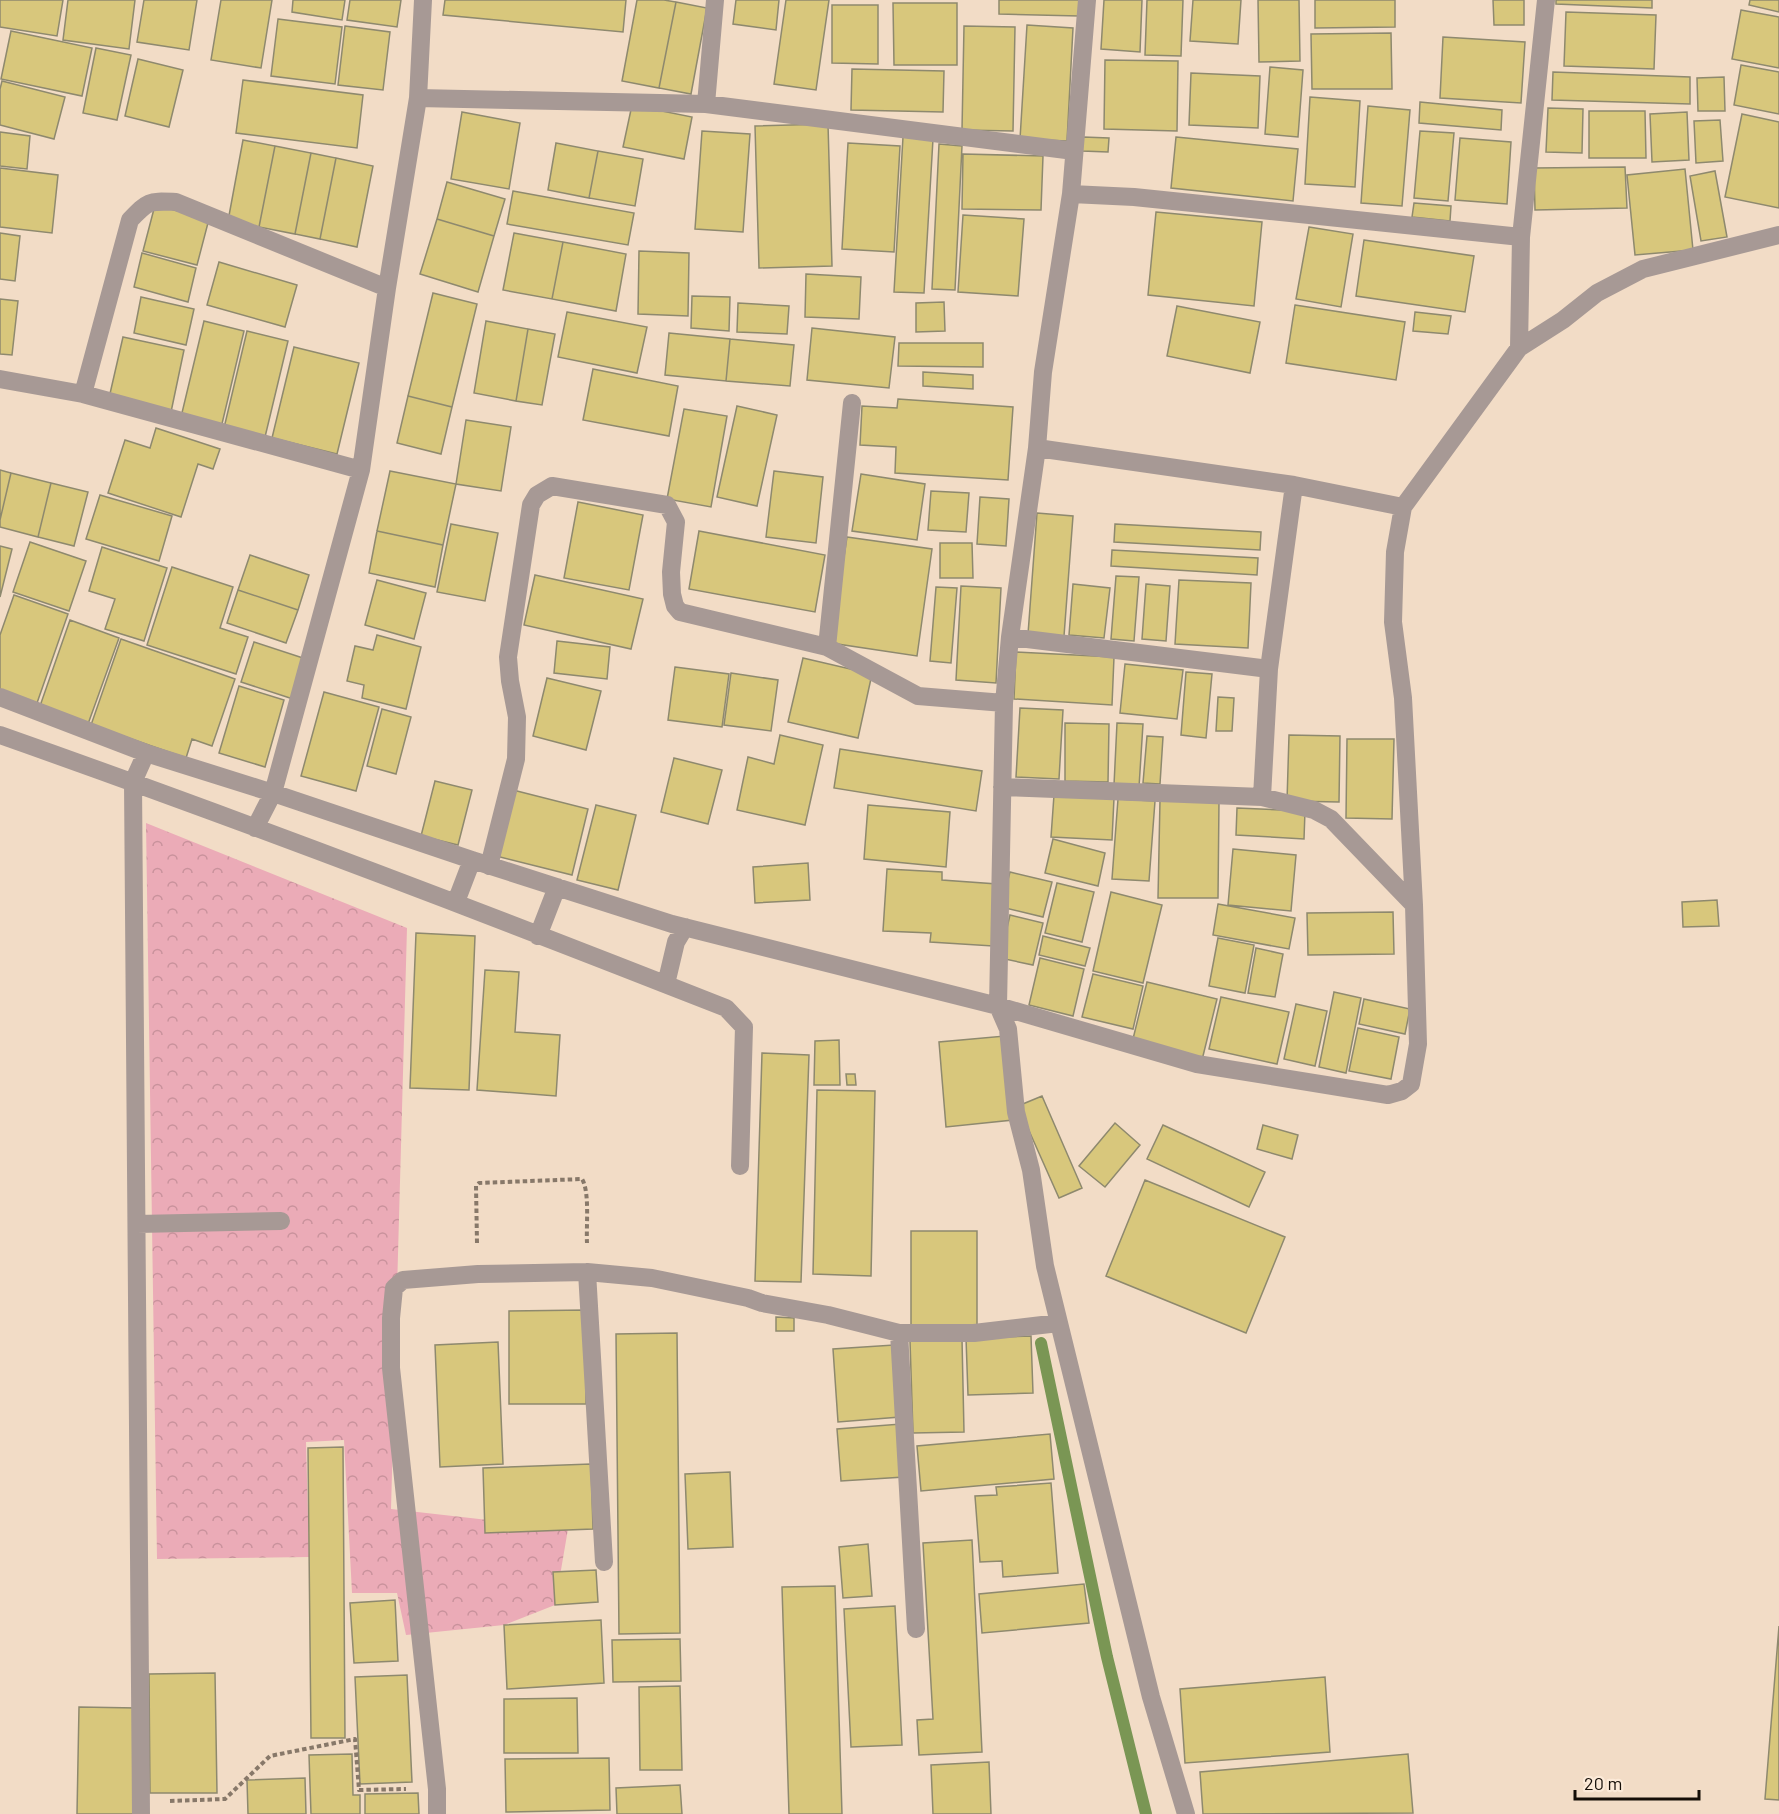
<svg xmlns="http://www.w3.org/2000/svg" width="1779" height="1814" font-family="Barlow,sans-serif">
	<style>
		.forest { fill: url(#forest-crowns) }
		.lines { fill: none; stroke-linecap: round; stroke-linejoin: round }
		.stream { stroke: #7a9654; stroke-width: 12 }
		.building { fill: #d8c77c; stroke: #8e896e; stroke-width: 1.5 }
		.path { stroke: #877869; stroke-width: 4; stroke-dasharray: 4.5 3; stroke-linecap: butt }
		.minor { stroke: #a79995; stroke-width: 18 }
	</style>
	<defs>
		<pattern id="forest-crowns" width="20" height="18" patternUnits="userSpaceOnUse" patternTransform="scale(1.5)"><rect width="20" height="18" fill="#ebabb7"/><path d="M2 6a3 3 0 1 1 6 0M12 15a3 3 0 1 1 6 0" fill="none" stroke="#c9929c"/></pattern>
	</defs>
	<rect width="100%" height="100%" fill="#f2dcc6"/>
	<path class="forest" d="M146 823 407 928 391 1509 568 1529 555 1605 504 1625 406 1635 397 1593H352L344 1440 306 1442 309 1557 157 1559Z"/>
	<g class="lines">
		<path class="stream" d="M1041 1343 1107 1657 1146 1814"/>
	</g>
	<path class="building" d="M0 0H63L57 36 0 27Z
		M68 0H135L129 49 63 40Z
		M144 0H197L189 50 137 42Z
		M221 0H272L261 68 211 60Z
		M293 0H345L342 20 292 12Z
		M350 0H401L397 27 347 20Z
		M445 0H626L623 32 443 15Z
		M637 0H664L676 2 659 88 622 81Z
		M736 0H779L776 30 733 24Z
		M786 0H829L816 90 774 84Z
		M999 0H1080L1079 16 999 14Z
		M1104 0H1142L1140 52 1101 49Z
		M1147 0H1183L1181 56 1145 55Z
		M1193 0H1241L1238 44 1190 41Z
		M1258 0H1299L1300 61 1259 62Z
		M1315 0H1395V27L1315 28Z
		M1493 0H1524V25H1494Z
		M1556 0H1652V8L1556 4Z
		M1750 0H1779V12L1749 5Z
		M676 2 707 8 691 94 659 88Z
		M893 3H957V65H894Z
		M832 5H878V64L832 63Z
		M1741 10 1779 17V68L1732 59Z
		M1566 12 1656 15 1654 69 1564 66Z
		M278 19 342 27 335 84 271 76Z
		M1027 25 1073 28 1067 141 1020 139Z
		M345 26 390 32 383 90 338 85Z
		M964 26 1015 27 1013 131 962 130Z
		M11 31 92 48 82 96 1 79Z
		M1391 33 1392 89H1312L1311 34Z
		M1443 37 1525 42 1521 103 1440 98Z
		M96 48 131 55 117 120 83 113Z
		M138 59 183 70 169 127 125 116Z
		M1105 60 1178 61 1177 131 1104 129Z
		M1741 65 1779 72V114L1734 105Z
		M1270 67 1303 70 1298 137 1265 134Z
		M852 69 944 71 943 112 851 110Z
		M1553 72 1690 77V104L1552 100Z
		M1191 73 1260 76 1258 128 1189 125Z
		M1724 77 1725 111H1698L1697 78Z
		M243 80 363 95 357 148 236 133Z
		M2 81 65 97 54 139 0 125V89Z
		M1310 97 1360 101 1355 187 1305 184Z
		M1420 102 1502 110 1501 130 1419 123Z
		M632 105 692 117 684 159 623 147Z
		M1368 106 1410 110 1402 206 1361 203Z
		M1548 108 1583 109 1582 153 1546 152Z
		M1589 111H1645L1646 158H1589Z
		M462 112 520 123 509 189 451 179Z
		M1687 112 1689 160 1652 162 1650 114Z
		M1742 114 1779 122V208L1725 197Z
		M1720 120 1723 161 1696 163 1694 121Z
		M828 124 832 266 759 268 755 126Z
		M702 131 750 134 743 232 695 229Z
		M1420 131 1454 133 1448 201 1414 198Z
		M0 132 30 136 27 169 0 166Z
		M903 137 933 139 924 293 894 292Z
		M1083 137 1109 138 1108 152 1082 151Z
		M1176 137 1298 149 1293 201 1171 188Z
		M1460 138 1511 142 1507 204 1455 200Z
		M243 140 275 146 259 227 228 221Z
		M556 143 598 151 589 198 548 190Z
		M848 143 900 146 894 252 842 249Z
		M939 144 962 146 955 290 932 289Z
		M275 146 311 153 295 234 259 227Z
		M598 151 643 159 635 206 589 198Z
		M311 153 336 158 320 239 295 234Z
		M963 154 1043 156 1041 210 962 209Z
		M336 158 373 166 357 247 320 239Z
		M1625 167 1627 208 1535 210 1534 168Z
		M0 168 58 175 52 233 0 227Z
		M1685 169 1693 250 1635 255 1627 175Z
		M1715 171 1727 237 1701 241 1690 176Z
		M447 182 505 199 494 236 437 219Z
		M513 191 634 213 628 245 507 224Z
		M1414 203 1451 206 1450 221 1412 217Z
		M155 205 209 219 197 265 143 251Z
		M1156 212 1262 222 1254 306 1148 295Z
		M963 215 1024 219 1018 296 958 292Z
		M437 219 494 236 478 292 420 274Z
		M1309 227 1353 234 1341 307 1296 299Z
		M0 233 20 236 15 281 0 279Z
		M514 233 563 242 552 299 503 290Z
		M1364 240 1474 256 1465 312 1356 296Z
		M563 242 626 254 616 311 552 299Z
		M639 251 689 253 688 316 638 314Z
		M142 253 196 268 188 302 134 287Z
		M219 262 297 285 285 327 207 305Z
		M806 274 861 277 859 319 805 317Z
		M433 293 477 304 452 407 408 396Z
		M692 296 730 297 729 331 691 328Z
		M141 297 194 309 186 345 134 333Z
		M0 299 18 301 12 355 0 354Z
		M944 302 945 331 916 332V303Z
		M738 303 789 306 787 334 737 332Z
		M1295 305 1405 322 1396 380 1286 363Z
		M1177 306 1260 322 1250 373 1167 356Z
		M567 312 647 327 637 373 558 357Z
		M1415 312 1451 316 1448 334 1413 331Z
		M204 321 244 331 221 428 181 417Z
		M486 321 528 329 516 401 474 393Z
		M812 328 895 337 889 388 807 380Z
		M528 329 555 334 542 405 516 401Z
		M247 331 288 341 265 437 224 428Z
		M669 333 730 339 726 381 665 375Z
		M123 337 184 350 171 412 109 398Z
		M730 339 794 345 790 386 726 381Z
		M899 343H983V367L898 366Z
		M294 347 359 363 337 454 272 438Z
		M593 369 678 386 669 436 583 420Z
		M923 372 973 375V389L923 386Z
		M408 396 452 407 441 454 397 443Z
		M898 399 1013 407 1008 480 895 473 896 447 860 445 862 406 897 408Z
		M737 406 777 415 757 506 717 497Z
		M684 409 727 416 711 507 667 499Z
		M466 420 511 427 501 491 456 484Z
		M156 428 220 449 213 469 198 464 181 517 108 493 125 440 150 448Z
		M0 470 11 473 0 520Z
		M390 471 456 484 443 545 377 531Z
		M774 471 823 477 816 543 766 537Z
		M11 473 51 483 38 537 0 527V520Z
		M861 474 925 484 917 540 852 531Z
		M51 483 88 492 74 546 38 537Z
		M931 491 969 493 966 532 928 530Z
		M100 495 172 516 159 561 86 539Z
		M980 497 1009 499 1006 546 977 544Z
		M578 502 643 515 629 590 564 578Z
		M1037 513 1073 516 1064 636 1028 634Z
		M451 524 498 533 485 601 437 592Z
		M1115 524 1261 532 1260 550 1114 542Z
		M377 531 443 545 435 587 369 573Z
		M699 531 825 555 815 612 689 589Z
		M847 537 932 549 917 656 831 643Z
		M30 542 86 561 69 611 13 592Z
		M940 543H972L973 578H940Z
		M0 546 12 549 0 597Z
		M102 547 167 568 144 641 105 629 115 599 89 591Z
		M1112 550 1258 558 1257 575 1111 566Z
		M250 555 309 575 298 610 238 590Z
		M172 567 233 587 220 628 248 637 236 674 147 645Z
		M535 575 643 599 631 649 524 625Z
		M1116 576 1139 577 1134 641 1111 639Z
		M377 580 426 593 414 639 365 625Z
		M1179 580 1251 583 1248 648 1175 644Z
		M1073 584 1110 588 1104 638 1069 635Z
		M1146 584 1170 586 1166 641 1142 639Z
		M961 586 1001 588 996 683 956 680Z
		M936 587 957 588 951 663 930 661Z
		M238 590 298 610 286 643 227 623Z
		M14 595 68 614 37 703 0 690V635Z
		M70 620 119 638 88 724 40 706Z
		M377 635 421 647 406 709 362 698 364 685 347 681 355 646 373 650Z
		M121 639 235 679 212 746 192 739 186 758 91 725Z
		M557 641 610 647 607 679 554 673Z
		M254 642 306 659 293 699 241 682Z
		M1016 652 1114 657 1112 705 1014 699Z
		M803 658 872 674 858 738 788 722Z
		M1125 664 1183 670 1177 719 1120 713Z
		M675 667 729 674 722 727 668 720Z
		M1186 672 1212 674 1206 738 1181 735Z
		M731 673 778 680 771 731 724 725Z
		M547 678 601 691 586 750 533 736Z
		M239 686 284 700 265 767 219 753Z
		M324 692 379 707 356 791 301 776Z
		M1218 697 1234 698 1232 731H1216Z
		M1020 708 1063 710 1059 779 1016 777Z
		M382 709 411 717 396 774 367 766Z
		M1065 723 1109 724 1108 782 1065 781Z
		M1117 723 1143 724 1139 787 1114 785Z
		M780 735 823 745 805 825 737 810 748 757 774 764Z
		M1289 735 1340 736 1339 802 1287 801Z
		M1147 736 1163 737 1160 784 1143 783Z
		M1347 739H1394L1392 819 1346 818Z
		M840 749 982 771 976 811 834 788Z
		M674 758 722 770 708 824 661 812Z
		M435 781 472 790 458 845 421 836Z
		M513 790 588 809 572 875 496 856Z
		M1054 795 1114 798 1112 840 1051 837Z
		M1118 799 1155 801 1149 881 1112 879Z
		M1160 800 1219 801 1218 898H1158Z
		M596 805 636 815 618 890 577 880Z
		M868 805 950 812 946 867 864 859Z
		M1237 808 1305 811 1304 839 1236 835Z
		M1053 839 1105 853 1098 886 1045 873Z
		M1233 849 1296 855 1291 911 1228 905Z
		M808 863 810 900 755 903 753 867Z
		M887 869 942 872V880L997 884 993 946 930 942 931 933 883 931Z
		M1010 872 1052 882 1043 917 1001 907Z
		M1057 883 1094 892 1082 942 1045 933Z
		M1111 892 1162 905 1143 983 1093 971Z
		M1717 900 1719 926 1683 927 1682 902Z
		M1218 904 1295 918 1289 949 1213 935Z
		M1393 912 1394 954 1308 955 1307 913Z
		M1010 915 1043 923 1033 965 1000 958Z
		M416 933 475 936 469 1090 410 1088Z
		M1043 936 1090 948 1085 966 1039 955Z
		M1218 938 1254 945 1245 993 1209 986Z
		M1256 948 1283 954 1275 997 1248 993Z
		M1040 958 1084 969 1073 1016 1029 1005Z
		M485 970 519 972 515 1032 560 1035 556 1096 477 1090Z
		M1093 974 1143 986 1133 1029 1082 1017Z
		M1147 982 1217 999 1202 1060 1132 1043Z
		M1334 992 1361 998 1346 1073 1319 1067Z
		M1221 997 1289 1012 1277 1064 1209 1049Z
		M1364 999 1410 1009 1405 1034 1359 1024Z
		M1296 1004 1327 1011 1315 1066 1284 1059Z
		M1358 1028 1399 1037 1391 1079 1349 1071Z
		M1005 1036 1013 1120 946 1127 939 1042Z
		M839 1040 840 1085H814L815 1041Z
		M762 1053 809 1055 801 1282 755 1281Z
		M846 1074H855L856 1085H847Z
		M817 1090 875 1091 871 1276 813 1274Z
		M1042 1096 1082 1188 1059 1198 1018 1106Z
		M1115 1123 1140 1145 1105 1187 1079 1166Z
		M1163 1125 1265 1172 1249 1207 1147 1159Z
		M1263 1125 1298 1135 1292 1159 1257 1149Z
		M1145 1180 1285 1237 1246 1333 1106 1276Z
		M911 1231H977V1329H911Z
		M586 1310V1404H509V1311Z
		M776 1317 794 1318V1331H776Z
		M677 1333 680 1633 619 1634 616 1334Z
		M1031 1336 1033 1393 968 1395 966 1338Z
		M962 1339 964 1432 913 1433 910 1341Z
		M498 1342 503 1464 440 1467 435 1345Z
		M894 1345 900 1417 838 1422 833 1349Z
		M901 1424 904 1477 841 1481 837 1429Z
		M1050 1434 1054 1479 921 1491 917 1446Z
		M343 1447 345 1738H311L308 1448Z
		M591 1464 593 1529 485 1533 483 1468Z
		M730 1472 733 1547 688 1549 685 1474Z
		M1051 1483 1058 1573 1003 1577 1002 1561 980 1562 975 1496 997 1495 996 1487Z
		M972 1540 982 1752 919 1755 917 1720 933 1719 923 1543Z
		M868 1544 872 1596 843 1598 839 1547Z
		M596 1570 598 1602 555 1605 553 1572Z
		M1084 1584 1089 1623 982 1633 979 1594Z
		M835 1586 842 1814H789L782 1587Z
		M395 1600 398 1661 354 1663 350 1603Z
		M895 1606 902 1745 851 1747 844 1609Z
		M601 1620 604 1683 507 1689 504 1625Z
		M1779 1626V1800L1765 1799Z
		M680 1639 681 1681 613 1682 612 1640Z
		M215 1673 217 1793H150L149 1674Z
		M407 1675 412 1782 360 1784 355 1677Z
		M1325 1677 1330 1752 1185 1763 1180 1689Z
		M680 1686 682 1770H640L639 1687Z
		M577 1698 578 1753H504V1699Z
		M79 1707 137 1708 136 1814H77Z
		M352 1754 353 1795H360V1814H311L309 1755Z
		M1408 1754 1413 1813 1203 1814 1200 1772Z
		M609 1758 610 1810 506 1812 505 1759Z
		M989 1762 991 1814H933L931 1765Z
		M305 1778 306 1814H248L247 1780Z
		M680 1785 682 1814H617L616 1788Z
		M418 1793 419 1814H365V1794Z"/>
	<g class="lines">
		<path class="path" d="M477 1243 476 1186 479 1183 582 1179C590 1192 586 1227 587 1243
			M170 1801 225 1799 270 1756 355 1739 359 1790 406 1789"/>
		<path class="minor" d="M1087 0 1071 194 1043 372 1037 448 1010 637 1004 703 998 1006 1008 1029 1016 1112 1031 1170 1045 1266 1151 1697 1186 1814
			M418 98 706 104 1074 151
			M706 104 715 0
			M1071 194 1134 197 1521 237 1546 0
			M1519 348 1521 237
			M0 379 83 394 361 470
			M83 394 130 220C149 200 149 201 176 202L387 288
			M1037 448 1294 485 1403 507
			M1010 637 1269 669
			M827 647 852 403
			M0 697 146 753 273 793 472 860 672 924 998 1006 1197 1064 1388 1095 1402 1091 1411 1084 1418 1044 1414 905 1403 698 1393 622 1395 552 1403 507 1519 348 1563 320 1597 293 1643 269 1779 235
			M0 735C244 821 485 913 726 1008L744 1027 740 1166
			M1002 787 1262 797 1314 810 1331 819 1414 905
			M1262 797 1269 669 1294 485
			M255 828 273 793 361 470 387 288 418 98 423 0
			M489 866 516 759 517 717 510 681 508 657 531 505 537 495 552 486 667 505 676 522 671 572 672 594 675 606 680 612 827 647 918 696 1004 703
			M454 902 459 894 472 860
			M538 936 557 887
			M666 984 676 942 685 927
			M137 1224 281 1221
			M587 1272 604 1562
			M899 1333 916 1629
			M141 1814 133 782 146 753
			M437 1814V1789L391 1368V1318L394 1288 403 1280 478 1274 587 1272 652 1278 748 1298 762 1303 828 1315 899 1333H974L1059 1323"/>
	</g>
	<path d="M1575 1790v9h124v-9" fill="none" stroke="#150e07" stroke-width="3"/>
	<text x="1584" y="1790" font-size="18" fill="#150e07" stroke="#fcead8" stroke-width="4.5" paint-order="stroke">20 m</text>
</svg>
